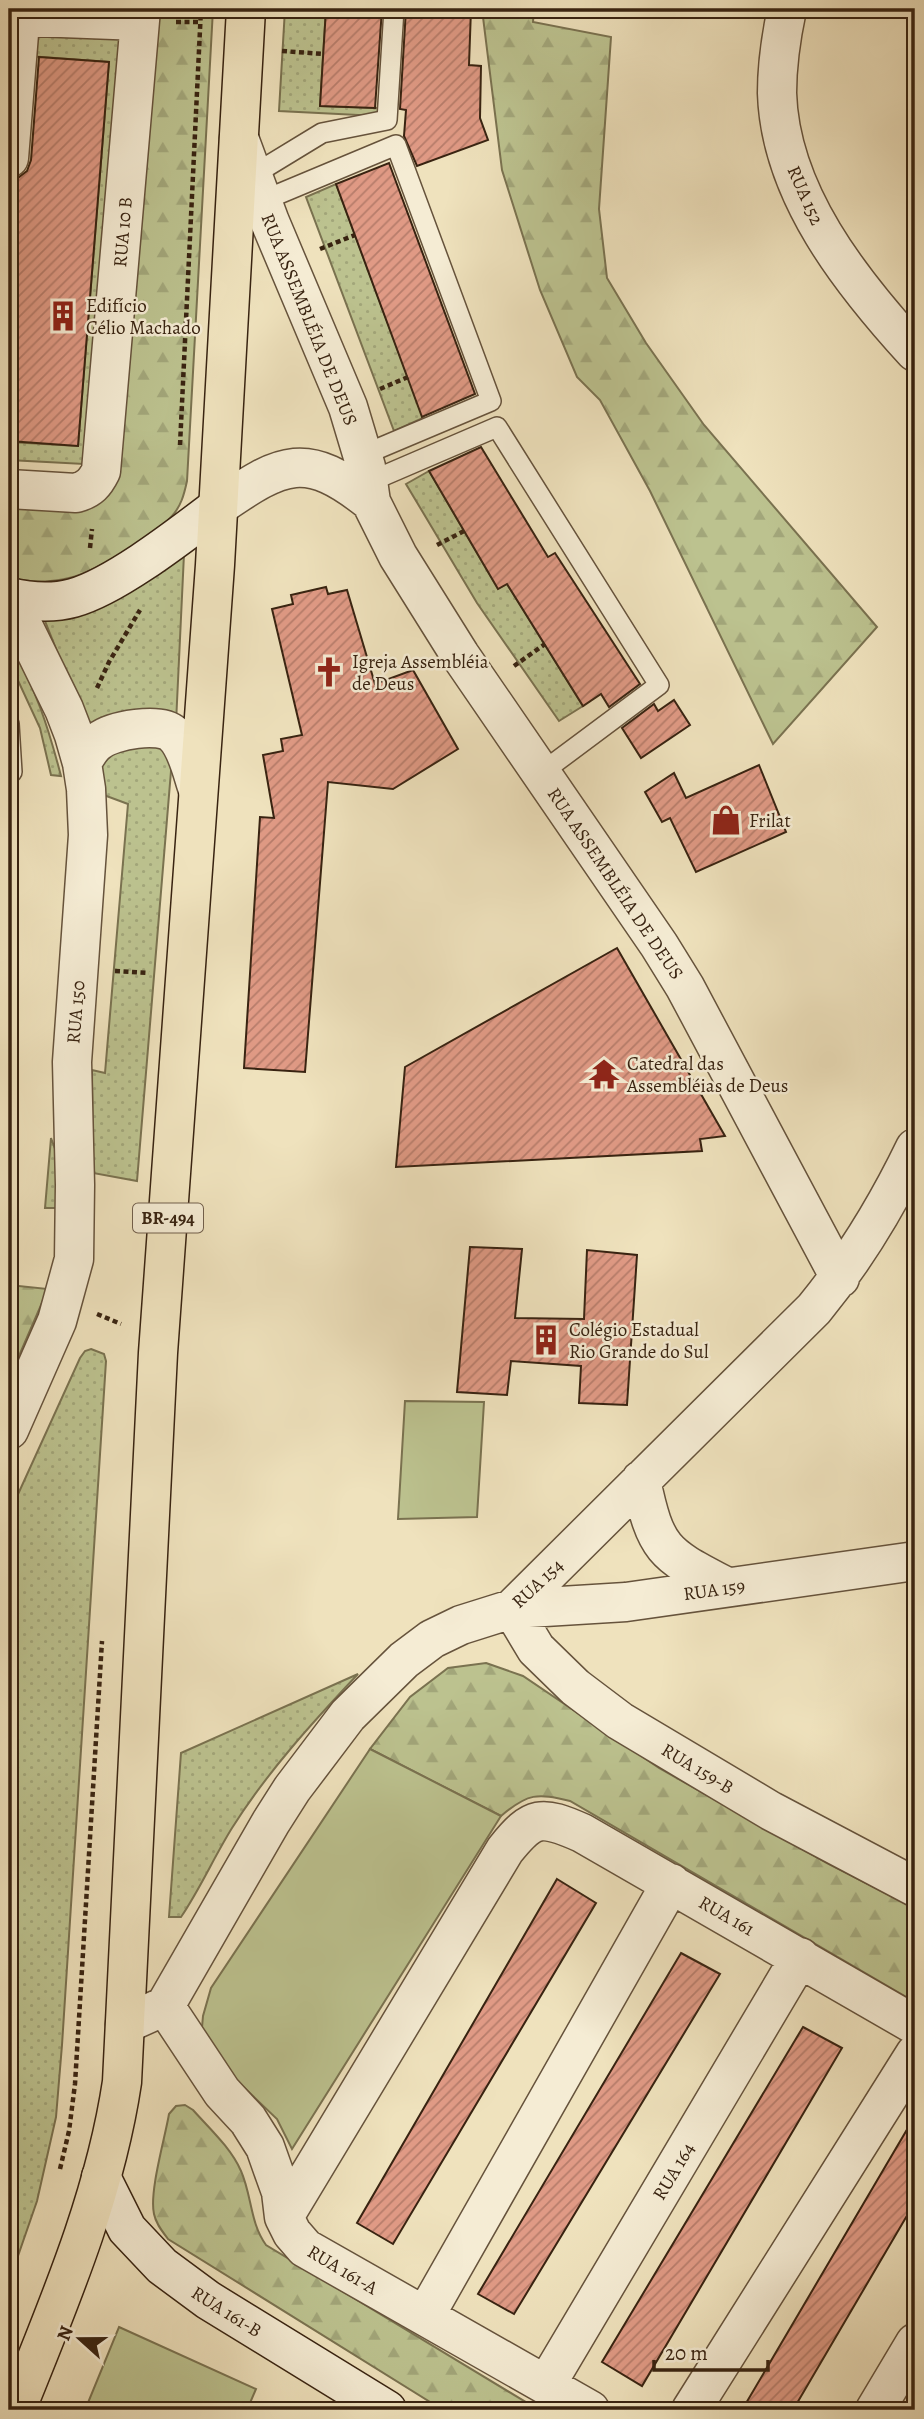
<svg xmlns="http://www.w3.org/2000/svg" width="924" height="2419" font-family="Alegreya,serif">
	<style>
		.grass { fill: url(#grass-dots); stroke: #7a7250; stroke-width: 2 }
		.forest { fill: url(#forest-firs); stroke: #7a7250; stroke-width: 2 }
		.park { fill: #bcc28f; stroke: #7a7250; stroke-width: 2 }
		.building { fill: url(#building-hatch); stroke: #382311; stroke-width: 2 }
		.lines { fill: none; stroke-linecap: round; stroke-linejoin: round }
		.lane-casing { stroke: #66533c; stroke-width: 22 }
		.street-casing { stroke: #66533c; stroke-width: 41 }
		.secondary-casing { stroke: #382311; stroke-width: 41 }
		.primary-casing { stroke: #382311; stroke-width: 41 }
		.path { stroke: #382311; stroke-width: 4.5; stroke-dasharray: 5 3.5; stroke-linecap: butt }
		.lane { stroke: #f5ecd4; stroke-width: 19 }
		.street { stroke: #f5ecd4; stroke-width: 38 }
		.secondary { stroke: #f5ecd4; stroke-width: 38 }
		.primary { stroke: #efe2bd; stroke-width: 38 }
		.labels { text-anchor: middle; stroke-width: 5; stroke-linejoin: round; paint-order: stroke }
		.shield { fill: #f5ecd4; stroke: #715f4c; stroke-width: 2 }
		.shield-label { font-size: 18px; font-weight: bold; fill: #382311 }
		.street-label { font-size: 19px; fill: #382311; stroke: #f5ecd4 }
		.poi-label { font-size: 19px; fill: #382311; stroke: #f5ecd4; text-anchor: start }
	</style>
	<defs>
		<pattern id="grass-dots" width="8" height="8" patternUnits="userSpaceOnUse" patternTransform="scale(1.75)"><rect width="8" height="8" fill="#bcc28f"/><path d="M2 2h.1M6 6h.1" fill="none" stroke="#a2a67a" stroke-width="1.8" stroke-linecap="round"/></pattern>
		<pattern id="forest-firs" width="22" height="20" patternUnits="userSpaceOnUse" patternTransform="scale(1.75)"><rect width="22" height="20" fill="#bcc28f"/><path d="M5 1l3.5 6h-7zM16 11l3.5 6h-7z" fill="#a2a67a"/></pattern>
		<pattern id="building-hatch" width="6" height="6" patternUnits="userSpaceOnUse" patternTransform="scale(1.75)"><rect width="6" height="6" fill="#e09a85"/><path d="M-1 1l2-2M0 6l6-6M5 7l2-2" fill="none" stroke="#b77d6b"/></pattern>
	</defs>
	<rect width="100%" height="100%" fill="#efe2bd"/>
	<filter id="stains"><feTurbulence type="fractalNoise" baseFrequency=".00286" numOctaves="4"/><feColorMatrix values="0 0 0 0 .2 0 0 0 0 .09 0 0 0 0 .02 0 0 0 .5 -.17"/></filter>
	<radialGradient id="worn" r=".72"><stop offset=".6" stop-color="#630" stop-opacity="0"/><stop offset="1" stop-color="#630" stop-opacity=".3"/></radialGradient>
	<path class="grass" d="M285 9H326L320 106 378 108V116L279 111Z
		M30 26 132 34 84 464 9 460V442L78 446 109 62 28 56Z
		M336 184 423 418 394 431 306 197Z
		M429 471 498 589 507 584 583 706 559 721 477 603 406 484Z
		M184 554 176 723 88 729 43 616Z
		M9 644C35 684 49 730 61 776L51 775 40 728 9 661Z
		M155 743 172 759 137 1181 93 1173 92 1070 105 1073 128 804 101 794 98 756Z
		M51 1138 62 1168 61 1208H45Z
		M91 1349 104 1354 106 1361 62 2045 56 2117 37 2201 9 2282V1514L80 1358 85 1351Z
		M358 1674C312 1723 268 1771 232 1828 214 1857 200 1889 181 1917H169L181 1753Z"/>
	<path class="forest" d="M156 9H213L187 481C184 495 181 506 172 516 154 536 95 572 69 578 50 583 28 582 9 578V500L80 503Z
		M482 9H534L533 22 611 37 599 209 607 278 646 343 704 425 877 627 773 744 650 491 600 400 577 377 540 290 502 170Z
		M9 1285 48 1289 9 1379Z
		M486 1663 523 1676 659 1768 827 1863 915 1908V2002L570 1801C537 1793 528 1793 501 1816L370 1749 410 1697 448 1668Z
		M185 2105 193 2110C210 2129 231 2148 241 2171 252 2196 250 2223 266 2245L539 2410H443L168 2239C162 2231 156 2224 154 2214 149 2192 165 2138 169 2114L176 2106Z"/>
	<path class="park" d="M405 1401 484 1402 477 1517 398 1519Z
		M370 1749 501 1816 292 2149 277 2119 212 2057 201 2039 203 2016 211 1988Z
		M119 2327 256 2389 247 2410H85Z"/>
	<path class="building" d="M326 9H382L375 108 320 106Z
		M406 9H471L469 65 481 66 480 118 488 140 417 166 404 136 406 110 400 109Z
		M39 57 109 62 78 446 9 441V307L18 192H9V180L19 177 27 171 31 160Z
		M389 163 475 394 422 417 336 184Z
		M481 447 548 557 555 553 640 684 609 707 601 694 583 706 507 584 498 589 429 471Z
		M326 587 328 594 347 590 375 684 413 670 458 749 393 789 328 782 305 1072 244 1068 260 817 274 818 263 755 283 751 281 739 302 735 272 609 293 604 291 595Z
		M674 700 690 725 641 758 622 728 654 704 658 711Z
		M759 765 786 832 696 872 670 818 662 822 645 792 674 773 686 798Z
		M617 948 725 1136 700 1139 702 1151 396 1167 405 1067Z
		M470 1247 522 1249 515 1318 584 1319 587 1250 637 1255 627 1405 579 1403 581 1366 511 1361 507 1395 457 1392Z
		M557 1879 596 1903 393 2244 357 2223Z
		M681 1953 720 1974 514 2314 478 2294Z
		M803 2027 842 2048 642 2386 602 2362Z
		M915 2116V2202L793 2410H742Z"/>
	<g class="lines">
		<g class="lane-casing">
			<path id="lane" d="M253 175 322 133 387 120 394 9
				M262 201 396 145 491 401 363 455
				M369 482 497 427 659 685 541 773
				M9 724 12 772"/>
		</g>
		<g class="street-casing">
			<path id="street" d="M787 9C781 37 777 65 777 93 780 193 851 282 915 352
				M9 16 140 21
				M239 138 270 222 348 407 366 467 371 502 398 556 460 655 659 945 685 987 840 1278
				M9 158 21 9
				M9 489 76 493C90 489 95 483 101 471L141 9
				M219 506C283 462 306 450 371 502
				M9 597 64 709 74 735 82 763 86 789 88 835 72 1062 75 1185 74 1259 57 1321 9 1430
				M82 763C87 754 91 746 99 741 113 730 160 722 173 734 187 746 192 773 198 790
				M641 1480C656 1552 664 1554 727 1587
				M915 1561 626 1602 512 1609 536 1649 575 1687 620 1721 771 1811 915 1887
				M165 2006 222 2092 248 2120 265 2147 281 2192 284 2217 292 2233 305 2248 590 2410
				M125 2024 165 2006 271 1822 292 1789 348 1715 404 1660 432 1639 461 1625 512 1609 814 1309C855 1259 887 1206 915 1148
				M284 2217 505 1850C533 1815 541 1815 582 1833L915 2025
				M425 2316 671 1883
				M546 2385 800 1957
				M691 2410 915 2054
				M875 2410 915 2343"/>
		</g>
		<g class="secondary-casing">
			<path id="secondary" d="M9 597C30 602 51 604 73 598 116 586 182 534 219 506
				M101 2177 127 2229 162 2266 208 2300 387 2410"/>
		</g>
		<g class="primary-casing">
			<path id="primary" d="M16 2410C59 2303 105 2196 122 2082L158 1353 215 565 246 9"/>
		</g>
		<path class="path" d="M176 22H200
			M282 51 323 54
			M320 249 355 235
			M380 389 408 377
			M180 445 201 9
			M437 545 464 531
			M90 548 92 529
			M514 666 545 644
			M97 688 109 662 140 610
			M115 971 149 973
			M97 1314 121 1324
			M9 1484 16 1468
			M60 2169 69 2131 75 2084 102 1641"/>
		<use href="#lane" class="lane"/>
		<use href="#street" class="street"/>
		<use href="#secondary" class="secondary"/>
		<use href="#primary" class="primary"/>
	</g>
	<defs>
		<g id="building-bare" transform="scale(2.415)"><path d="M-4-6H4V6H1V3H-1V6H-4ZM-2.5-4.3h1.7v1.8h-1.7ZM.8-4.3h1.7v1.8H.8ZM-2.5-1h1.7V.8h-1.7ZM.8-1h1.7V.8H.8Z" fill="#8f2418" stroke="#f5ecd4" stroke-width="2.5" paint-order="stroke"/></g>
		<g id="church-bare" transform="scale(2.415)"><path d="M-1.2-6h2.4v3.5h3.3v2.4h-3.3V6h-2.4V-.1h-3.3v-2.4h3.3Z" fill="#8f2418" stroke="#f5ecd4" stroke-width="2.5" paint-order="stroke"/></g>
		<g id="shop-bare" transform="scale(2.415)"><path d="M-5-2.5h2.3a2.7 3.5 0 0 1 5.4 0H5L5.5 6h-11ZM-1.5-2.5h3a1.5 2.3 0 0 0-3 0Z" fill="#8f2418" stroke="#f5ecd4" stroke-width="2.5" paint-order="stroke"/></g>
		<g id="temple-bare" transform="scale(2.415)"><path d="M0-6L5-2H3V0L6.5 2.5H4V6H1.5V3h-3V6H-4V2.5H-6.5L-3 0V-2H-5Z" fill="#8f2418" stroke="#f5ecd4" stroke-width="2.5" paint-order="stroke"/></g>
	</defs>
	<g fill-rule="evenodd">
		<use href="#building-bare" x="63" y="316"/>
		<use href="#church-bare" x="329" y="672"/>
		<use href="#shop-bare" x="726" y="820"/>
		<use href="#temple-bare" x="604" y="1074"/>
		<use href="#building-bare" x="546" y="1340"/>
	</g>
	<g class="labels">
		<rect class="shield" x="133" y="1203.5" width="70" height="29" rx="5"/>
		<g class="shield-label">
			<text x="168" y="1224">BR-494</text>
		</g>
		<g class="street-label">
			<text transform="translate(806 195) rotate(66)" y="7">RUA 152</text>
			<text transform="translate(122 232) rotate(-85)" y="7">RUA 10 B</text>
			<text transform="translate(310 319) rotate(68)" y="7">RUA ASSEMBLÉIA DE DEUS</text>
			<text transform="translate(616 883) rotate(56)" y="7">RUA ASSEMBLÉIA DE DEUS</text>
			<text transform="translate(75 1012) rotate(-85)" y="7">RUA 150</text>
			<text transform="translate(537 1583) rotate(-43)" y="7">RUA 154</text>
			<text transform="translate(714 1589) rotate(-8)" y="7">RUA 159</text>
			<text transform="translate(698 1768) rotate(31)" y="7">RUA 159-B</text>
			<text transform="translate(727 1915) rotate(30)" y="7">RUA 161</text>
			<text transform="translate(673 2171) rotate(-59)" y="7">RUA 164</text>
			<text transform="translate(343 2269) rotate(31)" y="7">RUA 161-A</text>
			<text transform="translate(227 2311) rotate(32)" y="7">RUA 161-B</text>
		</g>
		<g class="poi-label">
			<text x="86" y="312">Edifício<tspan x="86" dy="22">Célio Machado</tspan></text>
			<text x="352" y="668">Igreja Assembléia<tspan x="352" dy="22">de Deus</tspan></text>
			<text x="749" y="827">Frilat</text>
			<text x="627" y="1070">Catedral das<tspan x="627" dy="22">Assembléias de Deus</tspan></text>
			<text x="569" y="1336">Colégio Estadual<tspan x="569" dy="22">Rio Grande do Sul</tspan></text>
		</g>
	</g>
	<rect width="924" height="2419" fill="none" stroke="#efe2bd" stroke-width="35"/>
	<rect x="10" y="10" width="903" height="2398" fill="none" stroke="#382311" stroke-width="3.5"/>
	<rect x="18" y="18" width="889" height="2384" fill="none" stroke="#382311" stroke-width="2"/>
	<g transform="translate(80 2339) rotate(291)" stroke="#f5ecd4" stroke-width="5" paint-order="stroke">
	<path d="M0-5L12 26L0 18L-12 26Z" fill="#382311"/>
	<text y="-10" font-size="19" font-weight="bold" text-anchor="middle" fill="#382311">N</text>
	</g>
	<path d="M654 2360v10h114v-10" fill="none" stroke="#382311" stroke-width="3.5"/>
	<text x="665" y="2360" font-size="21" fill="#382311" stroke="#f5ecd4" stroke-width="5" paint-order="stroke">20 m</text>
	<rect width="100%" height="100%" filter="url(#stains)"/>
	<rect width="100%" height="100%" fill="url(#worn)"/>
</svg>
